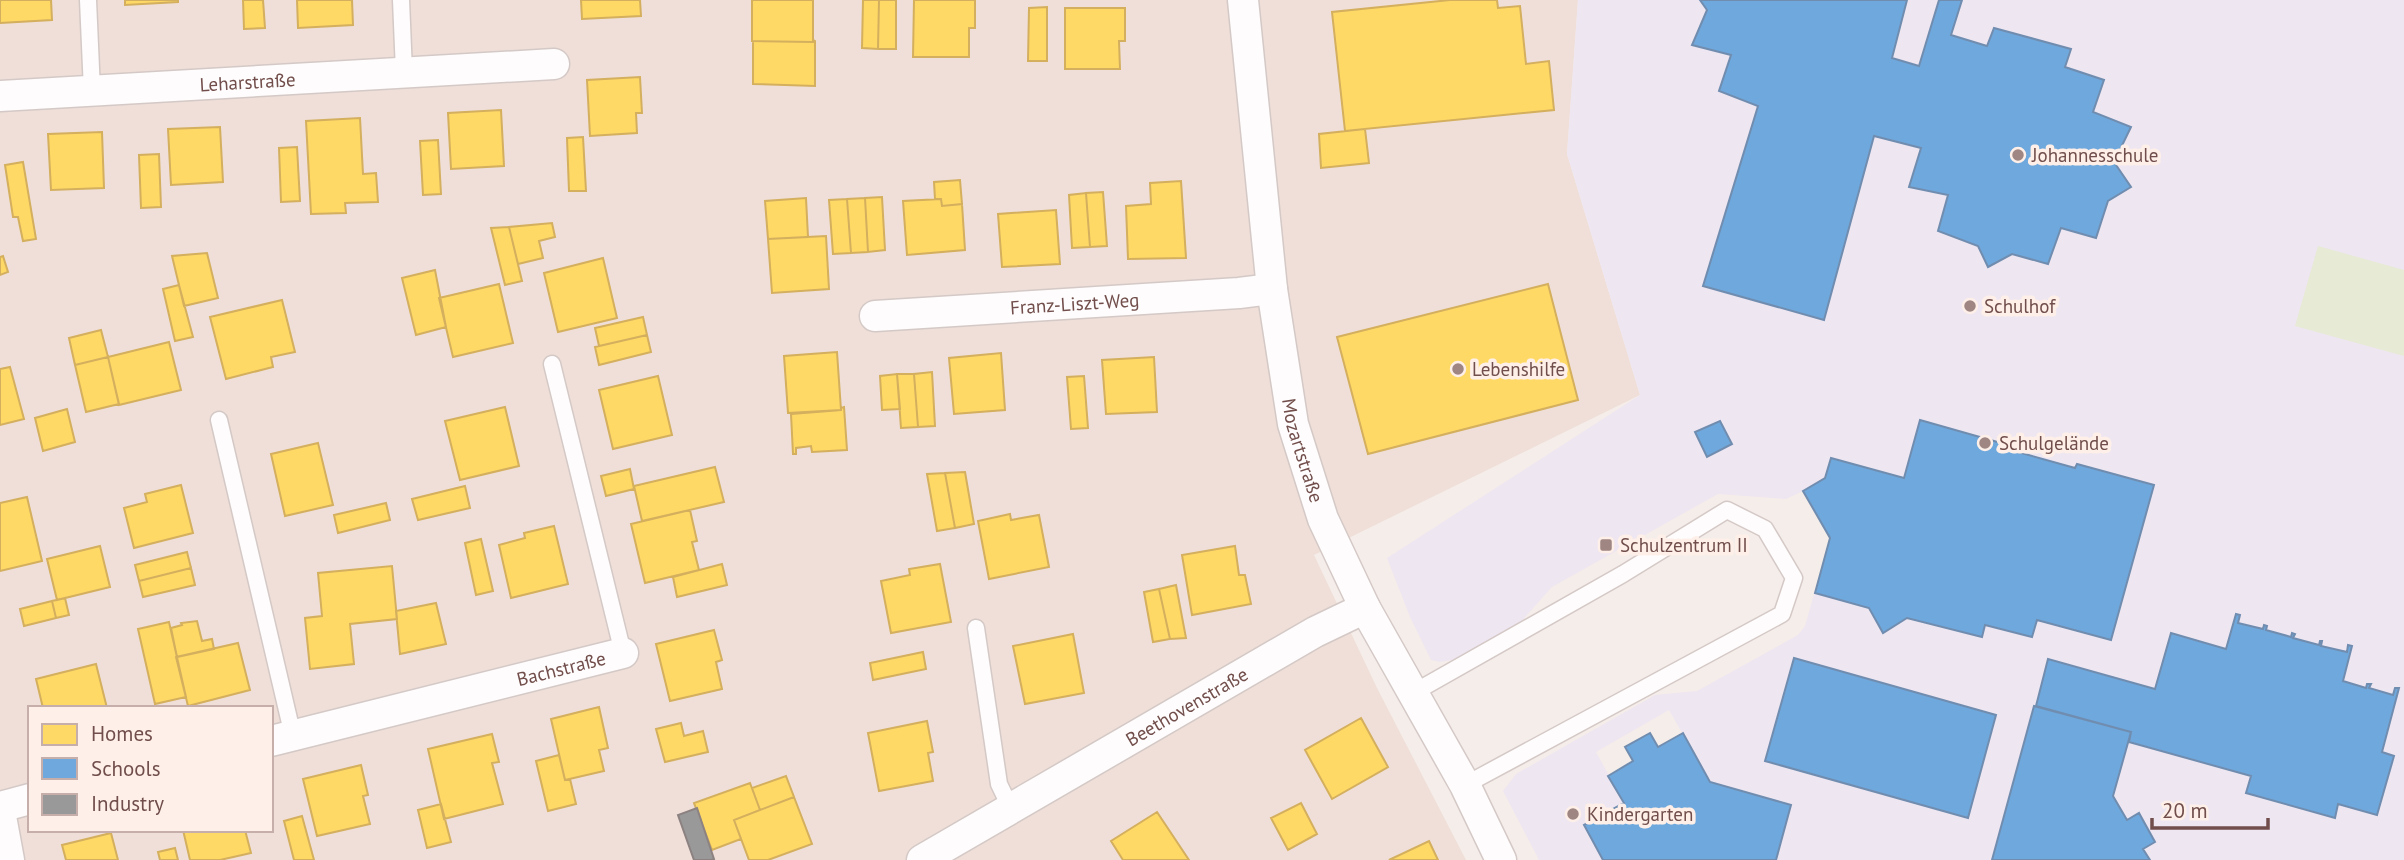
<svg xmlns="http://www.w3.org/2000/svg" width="2404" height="860" font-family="'PT Sans',sans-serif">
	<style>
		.residential { fill: #efdfd8; fill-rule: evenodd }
		.education { fill: #eee6f1 }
		.green { fill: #e7ead4 }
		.homes { fill: #ffd966; stroke: #d4af5e; stroke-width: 2 }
		.schools { fill: #6fa8dc; stroke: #708db0; stroke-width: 2 }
		.industry { fill: #999; stroke: #8d8282; stroke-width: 2 }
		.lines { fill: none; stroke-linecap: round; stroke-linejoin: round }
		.service-casing { stroke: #d4c9c6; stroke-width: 19 }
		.minor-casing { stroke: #d4c9c6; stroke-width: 33 }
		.service { stroke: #fefcfc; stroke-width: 16 }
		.minor { stroke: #fefcfc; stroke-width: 30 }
		.poi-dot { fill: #9f8682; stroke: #fef0e9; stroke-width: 2.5 }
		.labels { text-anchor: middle; stroke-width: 7; stroke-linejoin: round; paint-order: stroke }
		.street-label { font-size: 19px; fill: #714e4b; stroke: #fef0e9 }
		.poi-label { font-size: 19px; fill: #714e4b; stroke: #fef0e9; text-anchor: start }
	</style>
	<rect width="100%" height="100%" fill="#f5ede9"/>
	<path class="residential" d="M0 0H1578L1567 154 1640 395 1314 555 1377 688 1466 860H0ZM30 708H271V830H30Z"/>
	<path class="education" d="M1578 0H2404V860H1776L1791 805 1710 782 1669 710 1596 752 1624 803 1584 825 1603 860H1539L1503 791 1516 774 1655 695 1697 691 1798 635 1805 626 1830 538 1803 491 1786 499 1718 494 1552 587 1518 625 1458 659 1440 662 1431 660 1410 617 1387 558 1640 395 1567 154Z"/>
	<path class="green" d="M2318 246 2404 270V356L2295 326Z"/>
	<path class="homes" d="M0 0H51L52 20 0 23Z
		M125 0H178V2L125 5Z
		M243 0H263L265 28 244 29Z
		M297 0H352L353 25 298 28Z
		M581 0H640L641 16 582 19Z
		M752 0H813V42L752 41Z
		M863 0H879L878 49 862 48Z
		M879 0H896V49H878Z
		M914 0H975V28H969V57H913Z
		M1450 0H1497L1498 8 1520 6 1526 64 1549 61 1554 110 1345 131 1332 12Z
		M1047 7V61H1028L1029 8Z
		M1065 8H1125V41H1119L1120 69H1065Z
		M813 40 815 41V86L753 84V41L813 42Z
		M640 77 642 113H636L637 133 590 136 587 80Z
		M501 110 504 166 451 169 448 113Z
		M360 118 363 174 376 173 378 202 345 203 346 213 311 214 306 121Z
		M220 127 223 182 171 185 168 129Z
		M1365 129 1369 163 1321 168 1319 134Z
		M102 132 104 188 51 190 48 134Z
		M583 137 586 191H569L567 138Z
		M438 140 441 194 423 195 420 141Z
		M297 147 300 201 281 202 279 148Z
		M159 154 161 207 141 208 139 155Z
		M23 162 36 239 23 241 18 217H13L5 165Z
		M960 180 962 204 942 206 941 199H935L934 182Z
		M1181 181 1186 258 1128 259 1126 206 1151 204 1150 183Z
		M1103 192 1107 246 1090 247 1086 193Z
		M1086 193 1090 247 1072 248 1069 195Z
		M882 197 885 250 868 252 865 198Z
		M806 198 808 237 768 239 765 201Z
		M865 198 868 252 851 253 847 199Z
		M847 199 851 253 833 254 829 200Z
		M941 199 942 206 962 204 965 250 907 255 903 201Z
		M1056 210 1060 264 1002 267 998 214Z
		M552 223 555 237 539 241 543 258 518 264 509 227Z
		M509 227 522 281 505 285 491 228Z
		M826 236 829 289 772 293 768 239Z
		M207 253 218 298 184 306 172 256Z
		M3 256 8 272 0 275V257Z
		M603 258 617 318 558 332 544 273Z
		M435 270 446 327 416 335 402 278Z
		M499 284 513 343 453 357 439 298Z
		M1548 284 1578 400 1368 454 1337 337Z
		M179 285 193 337 175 341 163 289Z
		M282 300 295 352 271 357 273 367 226 379 210 317Z
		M643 317 647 335 599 346 595 328Z
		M101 330 108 357 75 365 69 338Z
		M647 335 651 352 599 365 595 347Z
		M169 342 181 390 119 405 108 357Z
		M837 352 841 410 788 413 784 356Z
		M1001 353 1005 410 954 414 949 358Z
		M108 357 119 404 86 412 75 365Z
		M1154 357 1157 412 1106 414 1102 360Z
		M10 367 24 419 0 425V369Z
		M932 372 935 426 918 427 914 374Z
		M897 374 900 409 882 410 880 376Z
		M897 374H914L918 427 901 428Z
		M658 376 672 435 613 449 599 390Z
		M1084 376 1088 428 1071 429 1067 377Z
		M505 407 519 466 460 480 445 421Z
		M844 407 847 450 812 452 811 446 796 448V454H793L791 414 841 410V408Z
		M67 409 75 442 43 451 35 418Z
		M318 443 333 505 285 516 271 454Z
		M715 467 724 502 642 521 634 486Z
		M630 469 634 489 606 496 601 476Z
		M965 472 974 524 955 528 945 473Z
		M945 473 955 528 937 531 927 474Z
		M181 485 193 533 134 548 124 508 147 502 145 494Z
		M465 486 470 508 418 520 412 499Z
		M27 497 42 561 0 571V503Z
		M386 503 390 520 338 533 334 515Z
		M690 510 697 541 692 542 699 570 645 583 631 524Z
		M1010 514 1011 520 1039 515 1049 567 989 579 978 521Z
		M554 526 568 584 511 598 499 545 525 538 524 533Z
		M481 539 493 591 476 595 465 543Z
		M100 546 110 587 57 600 47 559Z
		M1235 546 1239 575H1245L1251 604 1192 615 1182 555Z
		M187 552 191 568 139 581 135 565Z
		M722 564 727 585 677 597 673 577Z
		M940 564 951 622 891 633 881 581 910 575 909 569Z
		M392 566 397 619 350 624 354 664 310 669 305 618 322 616 318 573Z
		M191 568 195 585 143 597 139 581Z
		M1176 585 1186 638 1170 639 1159 589Z
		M1159 589 1170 639 1153 642 1144 592Z
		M65 598 69 615 56 618 52 601Z
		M52 601 56 618 24 626 20 609Z
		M436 603 446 644 400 654 396 611Z
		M197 621 202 641 212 639 214 649 177 657 171 628 182 625 181 623Z
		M169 622 186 697 155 704 138 629Z
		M714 630 722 660 716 662 722 689 670 701 656 644Z
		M1073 634 1084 693 1025 704 1013 646Z
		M238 643 250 690 188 706 176 657Z
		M923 652 926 669 873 680 870 663Z
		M96 664 107 708H43L36 679Z
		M599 707 608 748 599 750 604 771 565 780 551 719Z
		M1361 718 1388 767 1332 799 1305 750Z
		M927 721 933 752 928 753 933 781 879 791 868 733Z
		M681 723 684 736 703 731 708 752 665 762 656 729Z
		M492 734 499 762 492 763 503 804 444 819 428 749Z
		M559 755 565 780 570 779 576 804 548 811 536 761Z
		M361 765 368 795 363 796 370 824 317 836 303 779Z
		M786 776 794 797 760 810 752 788Z
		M750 783 760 810 734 820 741 839 712 850 694 803Z
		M794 797 812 844 768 860H749L734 820Z
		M1301 803 1317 834 1288 850 1271 818Z
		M441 804 451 842 427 848 418 810Z
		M1157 812 1189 860H1123L1111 841Z
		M302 816 314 860H294L284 821Z
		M183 830H245L251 853 220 860H190Z
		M111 833 118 860H66L62 845Z
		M1429 841 1438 860H1389Z
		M175 848 178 860H160L158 852Z"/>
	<path class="schools" d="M1700 0H1907L1892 58 1919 66 1939 0H1962L1951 35 1987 46 1994 28 2071 49 2065 67 2104 80 2093 112 2131 127 2114 162 2131 187 2108 201 2096 238 2061 228 2048 264 2012 254 1988 267 1978 246 1938 231 1948 195 1909 187 1921 148 1874 136 1824 320 1703 286 1758 106 1719 91 1731 55 1692 45 1707 10Z
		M1920 420 2008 445 2007 449 2075 468 2077 464 2154 485 2111 640 2037 620 2032 637 1985 625 1982 637 1907 618 1883 633 1869 608 1815 593 1830 538 1803 491 1825 478 1831 458 1904 478Z
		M1720 421 1732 444 1707 457 1695 432Z
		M2236 614 2240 615 2238 623 2263 629 2264 625 2267 626 2266 630 2291 637 2292 633 2295 634 2293 638 2319 645 2320 641H2322L2321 646 2347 652 2348 645 2352 646 2343 681 2366 688 2367 684H2371L2369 688 2393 695 2395 688H2399L2382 752 2394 756 2377 815 2338 804 2335 818 2246 793 2251 776 2129 742 2131 732 2036 706 2048 659 2155 689 2171 633 2226 649Z
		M1794 658 1996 715 1968 818 1765 761Z
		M2034 706 2131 732 2113 796 2127 820 2139 813 2155 842 2143 849 2150 860H1992Z
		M1650 733 1658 747 1683 733 1710 782 1791 805 1776 860H1603L1584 825 1624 803 1608 776 1633 761 1625 747Z"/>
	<path class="industry" d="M697 808 714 859 711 860H694L678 815Z"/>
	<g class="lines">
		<g class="service-casing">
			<path id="service" d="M88 0 92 91
				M401 0 404 72
				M552 364 623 653
				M219 420 293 736
				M976 628 999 784 1011 809
				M1413 693 1623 574 1727 510 1765 529 1794 578 1782 614 1465 785"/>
		</g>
		<g class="minor-casing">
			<g id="minor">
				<path id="s1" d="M1243 0 1272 289 1293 424 1323 519 1365 608 1465 785 1501 860"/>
				<path id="s2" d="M0 96 554 64"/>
				<path id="s3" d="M875 316 1239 293 1272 289"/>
				<path id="s4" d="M271 741 623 653"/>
				<path d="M0 807 30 799"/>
				<path d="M0 811 9 860"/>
				<path id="s5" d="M922 860 1315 632 1365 608"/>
			</g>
		</g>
		<use href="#service" class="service"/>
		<use href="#minor" class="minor"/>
	</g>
	<g class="poi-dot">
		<circle cx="2018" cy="155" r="7"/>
		<circle cx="1970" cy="306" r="7"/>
		<circle cx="1458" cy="369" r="7"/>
		<circle cx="1985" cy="443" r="7"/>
		<rect x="1599" y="538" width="14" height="14" rx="3.5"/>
		<circle cx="1573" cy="814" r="7"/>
	</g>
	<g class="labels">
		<g class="street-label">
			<text dy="7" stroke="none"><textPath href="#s2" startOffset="248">Leharstraße</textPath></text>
			<text dy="7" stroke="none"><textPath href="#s3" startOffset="200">Franz-Liszt-Weg</textPath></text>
			<text dy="7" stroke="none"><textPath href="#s1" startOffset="455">Mozartstraße</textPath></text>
			<text dy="7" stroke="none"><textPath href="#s4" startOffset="299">Bachstraße</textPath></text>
			<text dy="7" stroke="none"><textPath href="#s5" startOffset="306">Beethovenstraße</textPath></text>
		</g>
		<g class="poi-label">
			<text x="2032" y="162">Johannesschule</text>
			<text x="1984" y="313">Schulhof</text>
			<text x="1472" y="376">Lebenshilfe</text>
			<text x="1999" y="450">Schulgelände</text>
			<text x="1620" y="552">Schulzentrum II</text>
			<text x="1587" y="821">Kindergarten</text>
		</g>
	</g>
	<rect x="28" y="706" width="245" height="126" fill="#fef0e9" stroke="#c6afaa" stroke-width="2"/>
	<rect x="42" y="724" width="35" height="21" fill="#ffd966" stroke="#c6afaa" stroke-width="2"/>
	<text x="91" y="741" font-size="21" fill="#714e4b">Homes</text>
	<rect x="42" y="758" width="35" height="21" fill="#6fa8dc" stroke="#c6afaa" stroke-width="2"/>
	<text x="91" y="776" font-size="21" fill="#714e4b">Schools</text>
	<rect x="42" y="794" width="35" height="21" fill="#999999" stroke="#c6afaa" stroke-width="2"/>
	<text x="91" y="811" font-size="21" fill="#714e4b">Industry</text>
	<path d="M2152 818v10h116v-10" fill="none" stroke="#714e4b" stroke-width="3.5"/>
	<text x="2162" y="818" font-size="21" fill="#714e4b" stroke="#fef0e9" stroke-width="5" paint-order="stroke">20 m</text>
</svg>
